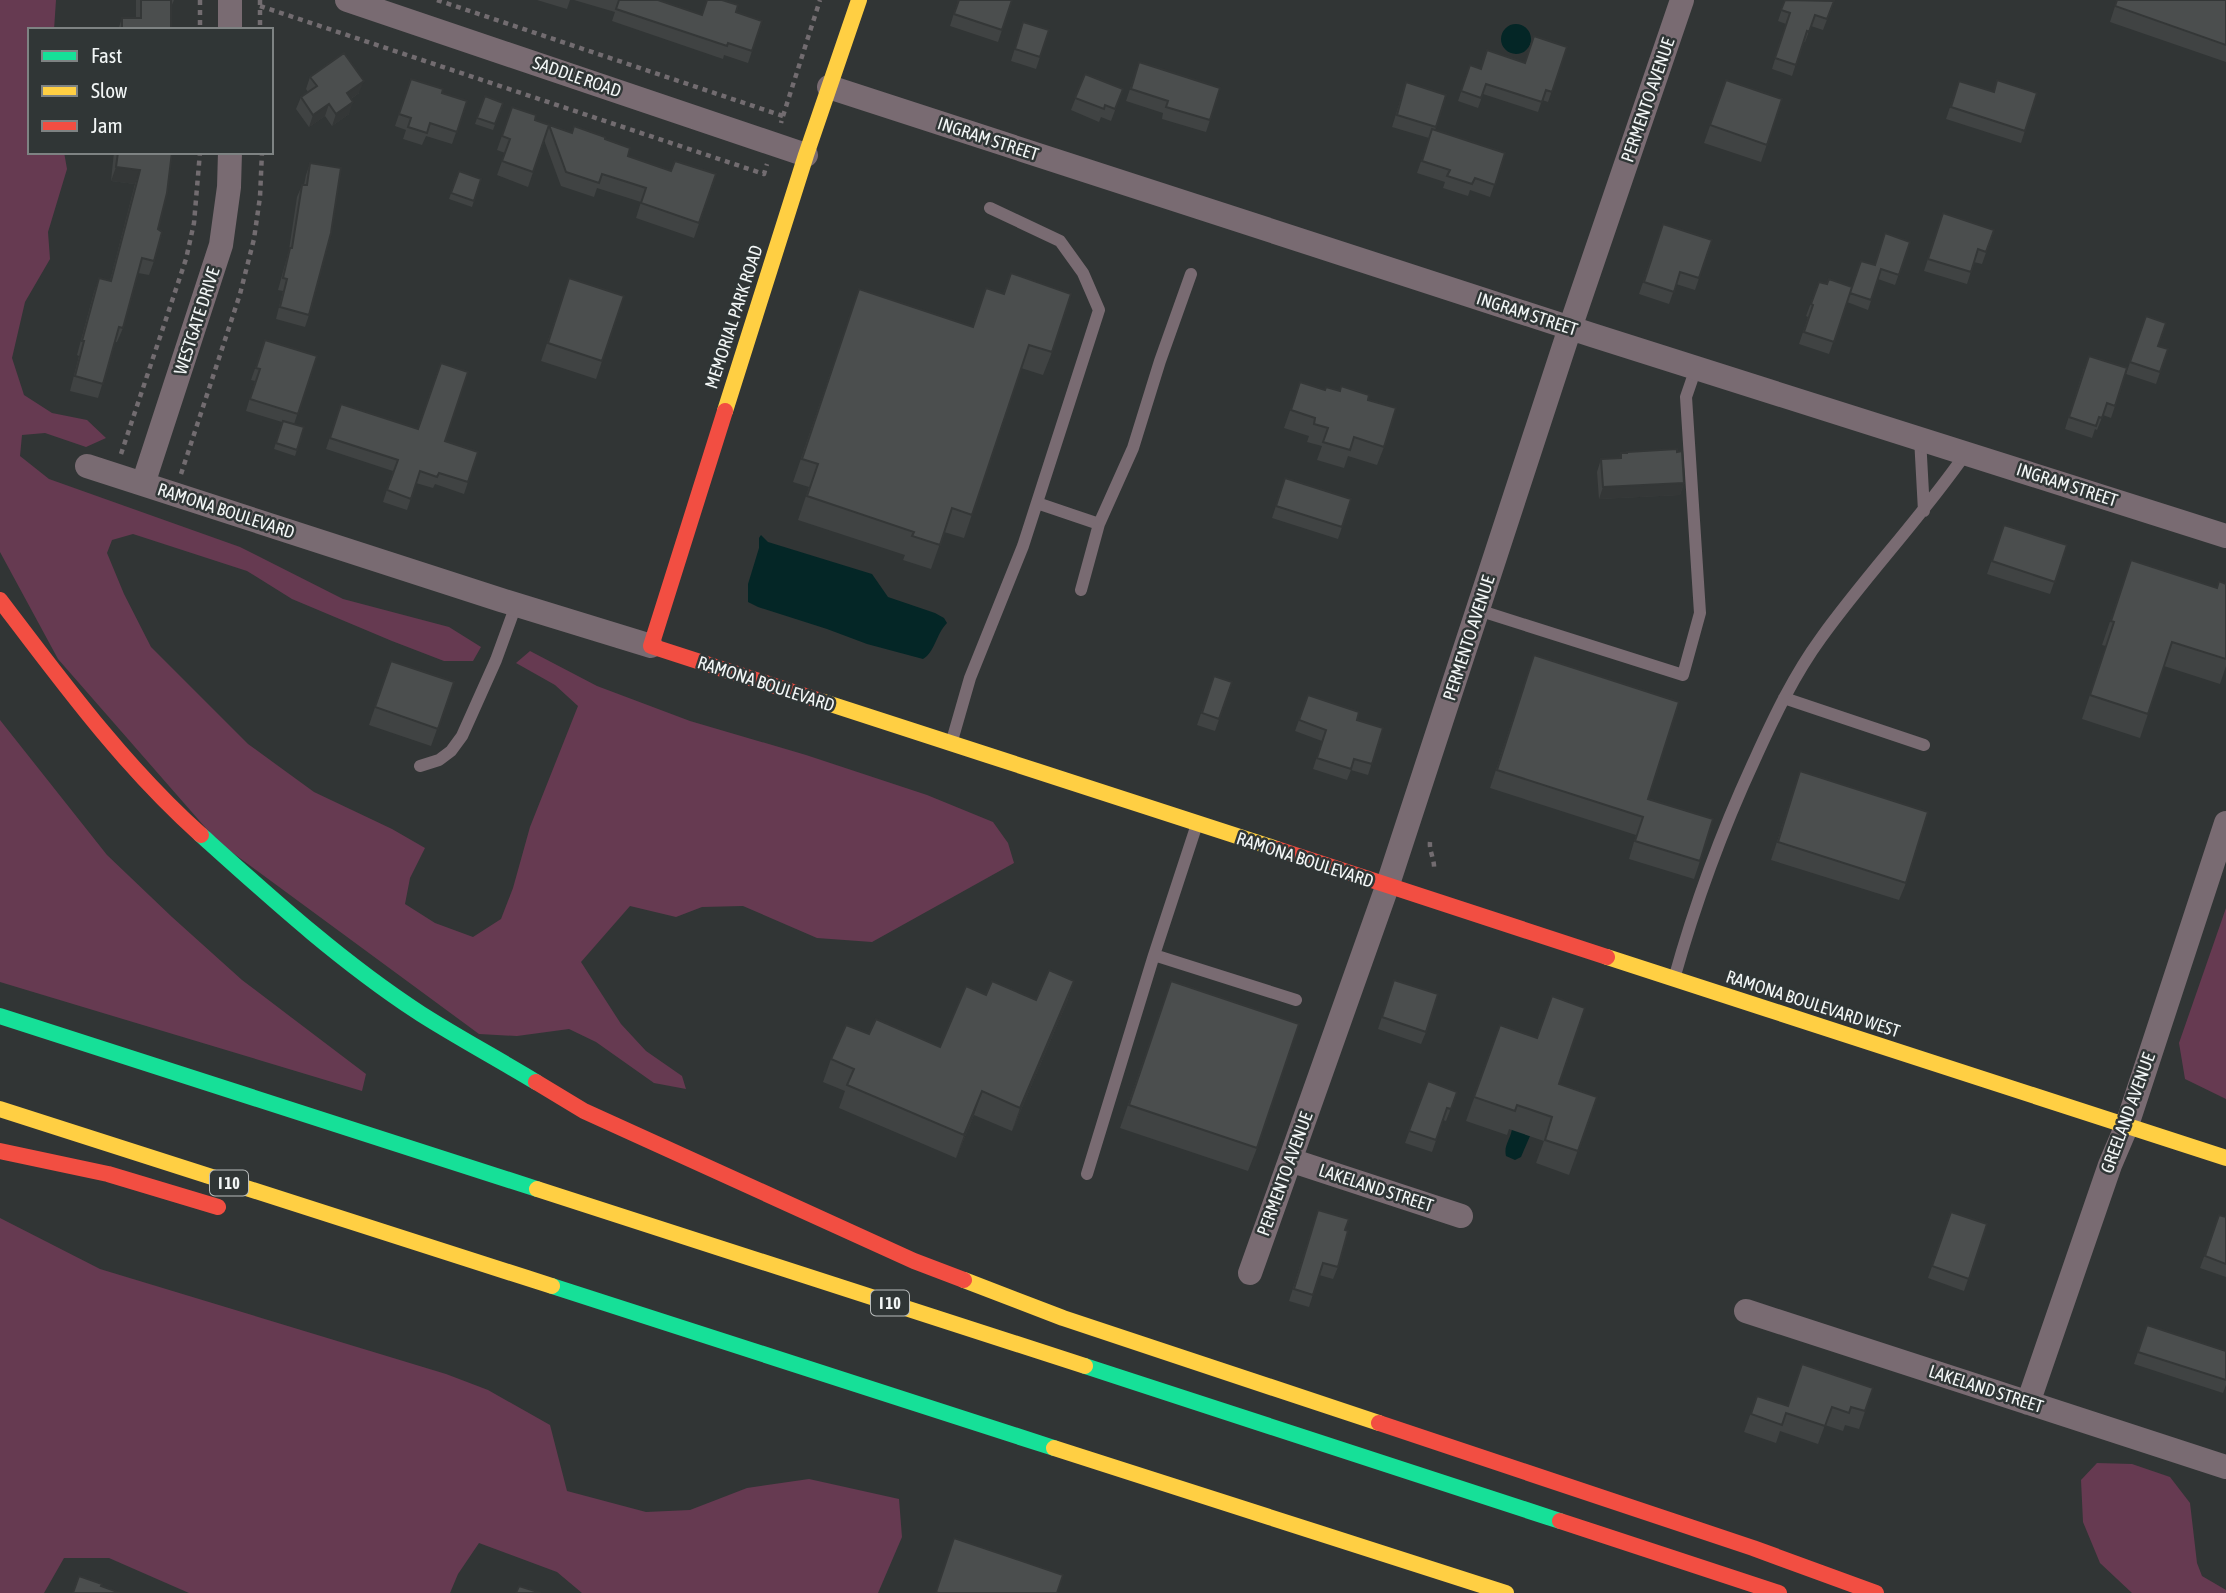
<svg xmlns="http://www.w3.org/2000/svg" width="2226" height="1593" font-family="'Asap Condensed',sans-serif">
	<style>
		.green { fill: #663a51 }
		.water { fill: #042626 }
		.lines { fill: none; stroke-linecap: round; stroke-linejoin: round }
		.path { stroke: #726c70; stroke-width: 4.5; stroke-dasharray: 5 5; stroke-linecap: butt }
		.lane { stroke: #796b72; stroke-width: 12 }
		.street { stroke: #796b72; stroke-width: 24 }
		.fast { stroke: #16e098; stroke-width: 16 }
		.slow { stroke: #ffcf43; stroke-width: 16 }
		.jam { stroke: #f24e42; stroke-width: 16 }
		.wall { fill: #404343 }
		.shaded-wall { fill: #343737 }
		.building { fill: #4b4e4e; stroke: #343737; stroke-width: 2 }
		.labels { text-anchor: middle; stroke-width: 5; stroke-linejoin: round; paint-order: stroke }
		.shield { fill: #303636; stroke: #b8bcbc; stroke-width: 2 }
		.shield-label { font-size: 16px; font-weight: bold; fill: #f2f6f6 }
		.street-label { font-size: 18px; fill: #f2f6f6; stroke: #303636 }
	</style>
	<rect width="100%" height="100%" fill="#313535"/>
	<path class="green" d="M0 0H56L54 30H30V152H64L67 169 48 232 50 259 25 302 12 358 24 395 52 413 87 420 106 438 86 447 45 433 22 435 20 456 49 479 240 547 343 599 449 627 481 647 473 661H444L392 641 292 599 247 571 133 534 112 540 107 553 124 594 151 647 248 744 314 792 392 829 425 848 410 878 405 904 435 923 473 937 501 919 513 888 530 827 578 706 555 685 516 663 530 651 597 686 690 721 806 755 927 795 993 822 1008 843 1014 863 872 942 817 938 743 906 702 907 676 917 630 906 581 962 621 1024 646 1051 682 1076 686 1089 654 1083 596 1042 569 1029 517 1036 479 1034 218 842 58 659 0 552Z
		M0 720 107 855 172 917 242 980 366 1074 362 1091 0 982Z
		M2226 908V1099L2185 1079 2179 1043Z
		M0 1218 100 1269 446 1374 488 1390 550 1425 567 1491 646 1512 690 1510 747 1488 809 1479 899 1499 902 1537 878 1593H582L557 1572 479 1543 458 1574 450 1593H189L109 1558H64L44 1593H0Z
		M2097 1463 2132 1464 2170 1477 2190 1503 2197 1563 2202 1576 2226 1590V1593H2132L2100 1563 2083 1522 2081 1480Z"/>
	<path class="water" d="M1501 39a15 15 0 1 1 30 0a15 15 0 1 1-30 0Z
		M761 535 768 542 872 574 888 597 935 613 944 618 947 623C936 634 935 652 923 659L867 644 827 629 758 607 748 602V584L759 548V538Z
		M1512 1125 1530 1136 1521 1157 1515 1160 1506 1156C1503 1144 1513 1137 1512 1125Z"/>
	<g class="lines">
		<path class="path" d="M200 0V30
			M260 0V30
			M437 0 783 116 781 123
			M260 6 764 174 767 164
			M783 116 820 0
			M121 454 186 259 194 223 200 152
			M181 474 240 294 254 239 260 197 262 152
			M1430 842C1429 851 1435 860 1434 870"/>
		<path class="lane" d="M1920 438 1924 511
			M1037 503 1099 524 1133 448 1160 361 1191 274
			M1081 590 1099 524
			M1478 610 1683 675 1700 613 1686 397 1696 368
			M1784 698 1924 745
			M951 744 970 678 1023 546 1099 310 1083 273 1060 241 990 208
			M420 766 439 760 451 751 462 736 496 660 516 605
			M1197 824 1154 955 1296 1000
			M1674 979C1695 904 1722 830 1755 759 1774 717 1794 675 1821 638 1867 574 1921 518 1966 453
			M1087 1174 1154 955"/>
		<path class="street" d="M230 0V30
			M347 0 806 155
			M829 87 1592 335 2226 536
			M87 466 501 600 651 646
			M143 484 221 245 229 187 230 152
			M1290 1160 1461 1216
			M1250 1273 1387 887 1570 328 1682 0
			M1746 1311 2226 1467
			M2028 1403 2110 1165 2127 1125 2226 823"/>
		<path class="fast" d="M201 835C271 898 341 962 421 1014 459 1038 498 1059 536 1082
			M0 1016 537 1189
			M552 1286 1054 1448
			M1085 1366 1560 1521"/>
		<path class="slow" d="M725 411 806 155 859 0
			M821 701 1277 849
			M1607 957 2226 1158
			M0 1109 552 1286
			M537 1189 1085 1366
			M964 1280 1063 1318 1379 1423
			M1054 1448 1506 1593"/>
		<path class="jam" d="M725 411 651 646 821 701
			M0 600C63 683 123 765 201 835
			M1277 849 1607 957
			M536 1082 584 1111 914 1261 964 1280
			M0 1151 108 1174 218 1207
			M1379 1423 1753 1548 1876 1593
			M1560 1521 1779 1593"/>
	</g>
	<path class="wall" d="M136 0H174L171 7V30H118L122 18H136Z
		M537 0H570L567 9Z
		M574 0H658L701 15 736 12 762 21 748 63 724 55 723 59 612 21 615 12Z
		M958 0 1002 30 998 42 950 26Z
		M1785 0 1834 1 1823 30 1811 26 1805 42H1803L1792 76 1772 69 1786 24 1778 21Z
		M2117 0H2226V62L2110 22Z
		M1023 22 1040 57 1036 69 1011 61Z
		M1567 47 1548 102 1542 100 1538 112 1483 94 1478 108 1458 101 1470 65 1481 69 1525 62Z
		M1139 62 1210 120 1206 132 1162 119 1163 113 1126 101Z
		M1085 74 1123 89 1111 121 1101 117 1099 122 1071 110Z
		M310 77 359 93 351 99 349 114 332 126 325 116 309 127 296 109 301 97 308 92 306 89Z
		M411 79 442 93 467 101 452 144 426 136 422 145 403 139 406 130 395 126Z
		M1726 80 1782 99 1761 162 1704 143Z
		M1997 80 2037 93 2021 143 1946 119 1959 81 1993 92Z
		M1406 82 1446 95 1435 130 1505 153 1490 197 1470 190 1468 196 1443 188 1445 182 1417 173 1429 138 1392 127Z
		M485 96 503 103 493 130 475 124Z
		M512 107 535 120 572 133 605 139 628 156 671 171 716 174 694 238 636 218 641 202 597 188 594 197 561 186 544 140 528 187 497 175 505 153 497 150Z
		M114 152H172L158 229 154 261 149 275 138 273 123 328 117 342H115L98 398 70 391 79 356 77 355 94 292 99 278 110 281 135 184 111 181Z
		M310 163 309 315 305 327 276 319 283 291 278 290 289 250 297 197 302 185H304L306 175Z
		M459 171 481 179 472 207 449 199Z
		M1943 213 1994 230 1982 264 1974 262 1967 284 1924 271Z
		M1663 224 1712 240 1695 290 1676 284 1669 304 1639 294Z
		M1910 242 1895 285 1878 279 1868 310 1847 302 1861 261 1874 265Z
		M1011 273 1052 352 1043 375 1021 368 964 538 944 532 931 569 903 560 905 555 798 520 809 487 793 482 859 289 972 327 986 288 1003 294Z
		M569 278 624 296 596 379 541 361Z
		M1819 282 1827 284 1852 287 1829 354 1799 344 1808 317 1806 316Z
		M2146 316 2158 346 2168 349 2156 384 2126 374Z
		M265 340 317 356 294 424 304 427 295 456 274 449 282 422 246 411 255 381 251 380Z
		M2084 368 2115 406 2111 418 2103 415 2097 430 2095 429 2092 438 2065 429Z
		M1300 382 1325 390 1368 400 1384 447 1377 465 1348 456 1344 468 1317 460 1322 446 1307 442 1309 436 1284 428Z
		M341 404 478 452 464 494 435 484 433 488 416 483 407 510 383 502 393 471 326 449Z
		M1621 453 1684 483 1680 495 1599 499 1597 472 1601 459H1619Z
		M1285 478 1342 527 1338 539 1272 518Z
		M2004 525 2067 545 2050 594 1987 574Z
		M2131 560 2217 588 2226 584V666L2220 684 2164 666 2140 738 2082 719 2106 646 2102 645Z
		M1534 655 1648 799 1700 861 1694 879 1629 859 1636 835 1490 788Z
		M391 661 454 682 431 746 369 725Z
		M1214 676 1232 682 1215 731 1197 725Z
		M1308 695 1357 720 1383 728 1368 775 1351 770 1347 780 1313 769 1322 741 1295 731Z
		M1800 771 1906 883 1899 900 1771 860Z
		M1394 980 1426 1032 1421 1044 1378 1029Z
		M1074 981 1066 1004 1012 1131 974 1115 956 1158 839 1108 845 1091 823 1082 831 1059 869 1034 940 1047 986 995 1036 1000Z
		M1171 981 1257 1148 1248 1171 1120 1128Z
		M1500 1025 1559 1084 1597 1097 1569 1175 1536 1163 1544 1141 1509 1129 1507 1135 1466 1121Z
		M1428 1081 1457 1092 1446 1121 1443 1120 1432 1152 1405 1143Z
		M1318 1210 1345 1230 1338 1267 1333 1279 1319 1275 1309 1307 1289 1301Z
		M1951 1212 1987 1224 1964 1291 1928 1278Z
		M2219 1215 2226 1217V1277L2200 1268Z
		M2147 1325 2226 1351V1385L2223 1393 2134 1364Z
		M1873 1388 1859 1429 1845 1425 1843 1431 1825 1425 1818 1444 1780 1431 1776 1443 1744 1432 1757 1396 1787 1406Z"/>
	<path class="shaded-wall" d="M364 81 359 93 342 105 347 93Z
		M353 102 349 114 332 126 336 114Z
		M329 104 325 116 309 127 313 115Z
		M116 167 140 170 135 184 111 181Z
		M1684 483 1680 495 1599 499 1603 487Z
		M1074 981 1066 1004 1012 1131 1020 1108Z
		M982 1091 974 1115 956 1158 964 1135Z"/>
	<path class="building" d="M141 0H171V30H122V18H141Z
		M618 0H658L702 15 707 0H722L738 5 736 12 762 21 752 51 728 43 727 46 616 9 619 0Z
		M959 0H1012L1002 30 954 14Z
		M1785 0 1834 1 1827 19 1815 15 1809 32 1807 31 1796 65 1775 58 1790 13 1781 10Z
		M2117 0H2226V45L2115 6Z
		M1023 22 1049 30 1040 57 1015 49Z
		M1534 36 1567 47 1552 92 1546 90 1542 102 1486 84 1481 98 1461 91 1470 65 1481 69 1487 50 1525 63Z
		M344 53 364 81 347 93 353 102 336 114 329 104 313 115 301 97 317 86 310 77Z
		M1139 62 1220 88 1210 120 1166 107 1168 101 1131 89Z
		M1085 74 1123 89 1115 109 1105 105 1104 109 1075 98Z
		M411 79 443 89 442 93 467 101 457 132 430 123 427 133 408 127 411 118 399 114Z
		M1726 80 1782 99 1767 145 1710 125Z
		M1997 80 2037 93 2025 131 1951 107 1959 81 1994 92Z
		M1406 82 1446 95 1436 127 1397 115Z
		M485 96 503 103 495 124 477 118Z
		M512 107 536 115 535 120 572 133 574 126 605 137V139L630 148 628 156 671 171 675 161 716 174 699 223 641 203 646 188 602 174 599 183 566 172 549 125 533 172 502 161 510 139 502 136Z
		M1432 129 1505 153 1495 185 1475 178 1472 184 1447 176 1450 170 1422 161Z
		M118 152H172L167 193 158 229 162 232 154 261 142 258 123 328 119 327 103 384 75 376 84 341H82L99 278 111 281 140 170 116 167Z
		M310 163 341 168 331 233 309 315 280 307 287 279 283 278 290 248H292L302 185H307Z
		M459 171 481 179 474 201 451 193Z
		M1943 213 1994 230 1986 252 1978 249 1971 272 1928 259Z
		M1663 224 1712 240 1699 278 1680 272 1674 292 1644 282Z
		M1885 233 1910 242 1899 275 1881 269 1871 300 1850 293 1861 261 1875 265Z
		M1011 273 1071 294 1052 352 1029 345 972 515 952 508 940 545 912 536 914 532 807 496 818 464 802 459 859 289 973 327 986 288 1004 294Z
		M569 278 624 296 602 361 548 343Z
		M1829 279 1852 287 1834 342 1804 332 1813 305 1811 304 1819 282 1827 284Z
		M2146 316 2166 323 2158 346 2168 349 2160 372 2130 362Z
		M265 340 317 356 298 414 250 399 260 369 256 368Z
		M2089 356 2127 368 2115 406 2107 403 2102 418 2099 417 2096 426 2069 417Z
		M441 363 468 372 445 441 478 452 468 482 439 473 437 477 420 471 411 499 387 490 398 460 330 438 341 404 418 429Z
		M1300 382 1325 390 1326 387 1340 391 1341 386 1369 395 1368 400 1396 408 1384 447 1354 437 1350 450 1323 442 1328 428 1314 424 1315 418 1291 410Z
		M283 421 304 427 297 450 276 443Z
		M1677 449V452L1682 451 1684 483 1603 487 1601 459 1621 458V453H1627V452Z
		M1285 478 1351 499 1342 527 1276 506Z
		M2004 525 2067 545 2055 582 1992 561Z
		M2131 560 2217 588 2219 581 2226 584V659L2172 642 2148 714 2090 695 2114 622 2111 621Z
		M1534 655 1679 702 1648 799 1713 819 1700 861 1635 841 1643 817 1497 770Z
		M391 661 454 682 438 729 375 707Z
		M1214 676 1232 682 1219 719 1202 713Z
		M1308 695 1359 712 1357 720 1383 728 1372 764 1354 759 1351 769 1317 758 1326 730 1299 720Z
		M1800 771 1928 812 1906 883 1778 842Z
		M1049 970 1074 981 1020 1108 982 1091 964 1135 847 1085 854 1069 831 1059 846 1025 869 1034 876 1019 940 1047 966 986 986 995 992 981 1036 1000Z
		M1394 980 1438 994 1426 1032 1382 1017Z
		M1171 981 1299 1024 1257 1148 1129 1105Z
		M1552 996 1585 1008 1559 1084 1597 1097 1578 1151 1545 1140 1552 1117 1517 1105 1515 1111 1474 1097 1500 1025 1537 1038Z
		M1428 1081 1457 1092 1451 1109 1447 1108 1436 1140 1409 1131Z
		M1318 1210 1349 1219 1345 1230 1348 1231 1338 1267 1323 1263 1313 1295 1294 1289Z
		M1951 1212 1987 1224 1969 1279 1932 1266Z
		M2219 1215 2226 1217V1264L2205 1256Z
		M2147 1325 2226 1351V1380L2138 1352Z
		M1802 1364 1873 1388 1865 1411 1851 1407 1849 1413 1832 1407 1825 1426 1786 1413 1782 1425 1751 1414 1757 1396 1788 1406Z
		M954 1538 1063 1575 1057 1593H938L936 1592Z
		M79 1576 102 1584 101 1586 120 1593H73Z
		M519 1586 541 1593H516Z"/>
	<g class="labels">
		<g class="shield">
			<rect x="210" y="1170.5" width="38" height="25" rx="5"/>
			<rect x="871" y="1290.5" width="38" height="25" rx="5"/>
		</g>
		<g class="shield-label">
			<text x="229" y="1189">I 10</text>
			<text x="890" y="1309">I 10</text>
		</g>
		<g class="street-label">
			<text transform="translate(577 77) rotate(19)" y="6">SADDLE ROAD</text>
			<text transform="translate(1648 100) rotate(-71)" y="6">PERMENTO AVENUE</text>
			<text transform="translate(988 139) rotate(18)" y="6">INGRAM STREET</text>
			<text transform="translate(1527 314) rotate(18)" y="6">INGRAM STREET</text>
			<text transform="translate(734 317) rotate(-72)" y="6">MEMORIAL PARK ROAD</text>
			<text transform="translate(197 321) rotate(-72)" y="6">WESTGATE DRIVE</text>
			<text transform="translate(2067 485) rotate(18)" y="6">INGRAM STREET</text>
			<text transform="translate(226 511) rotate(18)" y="6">RAMONA BOULEVARD</text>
			<text transform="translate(1469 638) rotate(-72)" y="6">PERMENTO AVENUE</text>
			<text transform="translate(766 684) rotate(18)" y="6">RAMONA BOULEVARD</text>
			<text transform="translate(1305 860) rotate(18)" y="6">RAMONA BOULEVARD</text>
			<text transform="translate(1813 1004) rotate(18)" y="6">RAMONA BOULEVARD WEST</text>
			<text transform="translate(2128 1113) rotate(-70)" y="6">GREELAND AVENUE</text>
			<text transform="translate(1285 1174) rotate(-70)" y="6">PERMENTO AVENUE</text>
			<text transform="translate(1376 1188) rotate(18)" y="6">LAKELAND STREET</text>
			<text transform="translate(1986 1389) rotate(18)" y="6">LAKELAND STREET</text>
		</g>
	</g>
	<rect x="28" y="28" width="245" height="126" fill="#303636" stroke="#7e8383" stroke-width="2"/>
	<rect x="42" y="51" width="35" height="10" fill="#16e098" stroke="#7e8383" stroke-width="2"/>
	<text x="91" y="63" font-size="21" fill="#f2f6f6">Fast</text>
	<rect x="42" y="86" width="35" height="10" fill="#ffcf43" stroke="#7e8383" stroke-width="2"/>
	<text x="91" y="98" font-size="21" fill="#f2f6f6">Slow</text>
	<rect x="42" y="121" width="35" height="10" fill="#f24e42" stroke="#7e8383" stroke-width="2"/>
	<text x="91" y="133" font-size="21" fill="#f2f6f6">Jam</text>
</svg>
